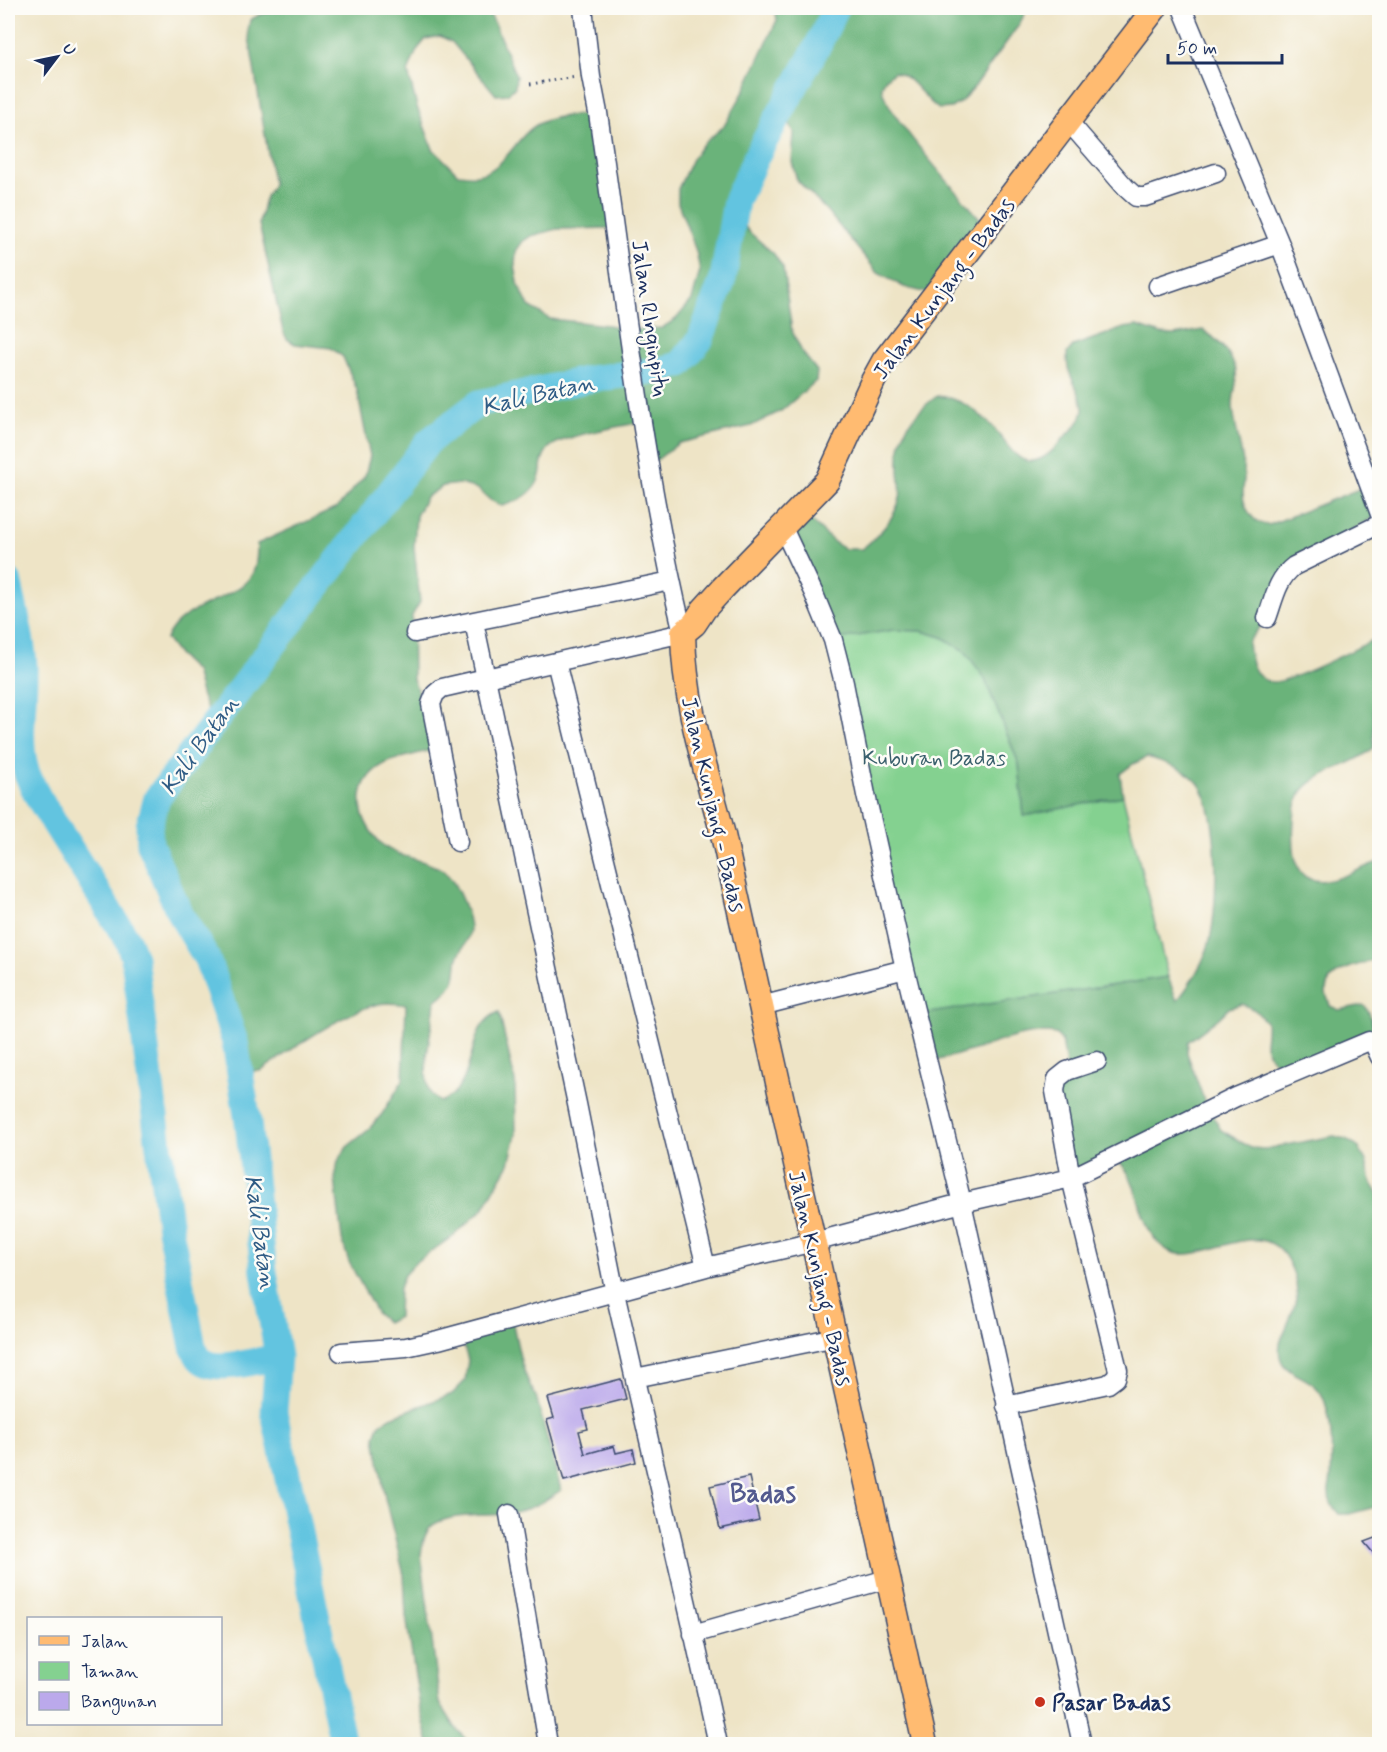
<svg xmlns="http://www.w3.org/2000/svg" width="1387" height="1752" font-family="Mynerve,sans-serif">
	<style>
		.green { fill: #84d190; stroke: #508077; stroke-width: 1.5 }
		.forest { fill: #6bb37a; stroke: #43716c; stroke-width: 1.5 }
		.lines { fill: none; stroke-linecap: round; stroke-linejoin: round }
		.river { stroke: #62c4e0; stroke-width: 27 }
		.building { fill: #bba9eb }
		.minor-casing { stroke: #3b4a6e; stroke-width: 21 }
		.major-casing { stroke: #3b4a6e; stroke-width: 27 }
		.path { stroke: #3b4a6e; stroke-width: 3; stroke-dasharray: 1.5 4.5; stroke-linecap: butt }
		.minor { stroke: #fff; stroke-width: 18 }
		.major { stroke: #ffbb71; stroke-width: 24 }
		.poi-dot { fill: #c8321e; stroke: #fdfcf7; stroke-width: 2 }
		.labels { text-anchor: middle; stroke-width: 5; stroke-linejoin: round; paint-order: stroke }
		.street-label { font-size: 22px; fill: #1b2f5e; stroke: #fdfcf7 }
		.park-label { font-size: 22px; fill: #3a606d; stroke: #fdfcf7 }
		.poi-label { font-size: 22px; font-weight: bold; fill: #1b2f5e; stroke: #fdfcf7; text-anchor: start }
		.water-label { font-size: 24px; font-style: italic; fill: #305c85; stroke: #fdfcf7 }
		.quarter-label { font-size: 26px; font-weight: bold; fill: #535a8f; stroke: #fdfcf7 }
	</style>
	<rect width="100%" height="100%" fill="#fdfcf7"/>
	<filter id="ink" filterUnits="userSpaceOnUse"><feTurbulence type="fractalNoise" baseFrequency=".0167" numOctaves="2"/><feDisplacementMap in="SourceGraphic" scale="12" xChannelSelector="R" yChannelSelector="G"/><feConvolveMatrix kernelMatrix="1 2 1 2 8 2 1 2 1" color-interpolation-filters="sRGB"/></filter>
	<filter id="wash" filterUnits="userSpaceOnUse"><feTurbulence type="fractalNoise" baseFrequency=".008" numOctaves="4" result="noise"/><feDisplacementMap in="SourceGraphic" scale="24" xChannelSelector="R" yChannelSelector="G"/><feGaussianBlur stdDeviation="1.35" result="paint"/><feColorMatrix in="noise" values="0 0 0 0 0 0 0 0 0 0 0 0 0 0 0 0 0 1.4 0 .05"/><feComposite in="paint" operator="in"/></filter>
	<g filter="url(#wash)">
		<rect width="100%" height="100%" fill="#eee4c6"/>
		<path class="green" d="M893 630 922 631 942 637 964 650 975 663 984 677 1019 764 1024 815 1123 796 1168 977 916 1015 833 640Z"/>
		<path class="forest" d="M287 8H482L492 18 516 76 515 87 508 94 496 95 452 42 440 36 426 39 417 50 408 72 417 107 433 149 458 174C464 174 471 176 477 175 507 170 516 133 542 122 559 115 580 115 598 113L614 228 557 229 531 236 523 241 516 251 515 266 519 287 529 306 550 319 608 325 629 330 662 328 676 319 692 300 700 271 696 251 678 203V189L692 159 703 144 724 126 744 91 777 20 775 8H1028L1018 26 975 86 962 101 951 108 939 109C923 99 912 75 894 72 889 75 884 79 882 86 879 108 969 205 987 227L935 295 904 287 878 273 827 211 797 180 792 162 794 132 788 121 775 122C761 148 740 181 735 210L748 231 774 254 783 268 792 331 802 352 817 371 816 381 781 411 751 426 679 443 650 465 642 422C622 426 559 436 548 449 543 455 541 464 541 471 538 492 521 501 502 506L490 500 478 489 460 484 443 486 426 497 416 516 414 547 420 602 412 616 413 679 440 748C424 752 407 756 391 761 350 777 354 819 383 845 397 857 418 858 434 866 438 867 443 870 446 873 456 883 474 921 469 935 467 942 462 949 459 955 456 962 457 967 456 973 455 986 444 994 435 1001 433 1025 420 1072 430 1092 432 1097 436 1099 440 1102 482 1085 461 1027 499 1012L515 1081 516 1135 509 1164 483 1209 455 1235 417 1261 404 1275 399 1288 398 1317 387 1323 377 1314 349 1262 342 1240 335 1179 338 1161 347 1147 367 1131 382 1114 403 1080 406 1005C400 1004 393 1003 387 1003 354 1004 289 1051 261 1071H248L239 1069 235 1042 207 959 179 912 150 844 149 826 157 798 211 728 210 716 202 697 195 671 178 655 166 639C181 601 248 600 255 567 257 560 257 551 257 544L337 508 365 476 370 456 357 390 343 357 331 348 295 344 287 339 283 331 259 224 265 198 273 184 248 31 250 20 259 15Z
			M1137 326 1161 334 1174 335 1203 330C1216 338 1227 350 1234 364 1240 378 1233 391 1233 405 1234 427 1242 448 1244 470 1245 478 1243 485 1243 493 1243 508 1254 525 1269 525L1369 485 1379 514 1294 566 1267 618 1248 642C1249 656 1253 680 1272 682 1291 683 1359 647 1379 637V697L1374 708V747C1355 766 1320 770 1303 790 1291 804 1291 853 1299 870 1302 875 1308 879 1314 880 1335 885 1360 867 1379 862V959C1363 964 1326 969 1326 992 1326 996 1329 1001 1330 1006L1339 1010 1363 1005C1374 1014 1372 1028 1373 1042L1294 1072C1282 1066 1265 1058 1265 1042 1266 1035 1267 1029 1266 1022L1255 1010 1242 1004 1229 1008 1219 1018 1188 1042 1187 1053 1204 1100 1221 1130 1251 1148 1265 1149 1334 1136 1346 1139 1359 1148 1366 1161 1371 1182 1380 1196 1379 1506 1349 1514H1339C1334 1509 1329 1502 1329 1494 1328 1489 1331 1482 1331 1476 1332 1457 1332 1427 1327 1409 1325 1401 1323 1394 1317 1388 1302 1372 1275 1374 1280 1344 1281 1339 1284 1333 1286 1328 1297 1302 1302 1289 1289 1263 1263 1209 1203 1268 1169 1251 1143 1238 1142 1201 1130 1177 1128 1171 1123 1167 1120 1162L1071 1178 1055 1091 1067 1071 1062 1041 1056 1034C1030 1030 1007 1039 983 1047 965 1053 946 1058 928 1063L916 1015 1168 977 1177 1001C1189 986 1200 969 1207 950 1219 917 1221 813 1199 784 1186 768 1166 763 1147 757L1133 764 1120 774 1123 796 1024 816 1019 764 984 677 964 650 942 637 922 631 893 630 833 640 782 526 799 510 835 543 845 549H862C879 535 894 520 900 498 902 490 899 478 899 470 897 434 909 417 937 396 959 397 976 410 992 426 1002 436 1013 459 1028 461 1042 463 1054 450 1062 440 1070 432 1082 422 1083 410 1083 395 1071 382 1068 367 1067 362 1067 357 1067 353L1073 346 1124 328Z
			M512 1320C518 1346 521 1373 536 1396L561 1490C544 1502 528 1511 506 1514 486 1516 451 1513 433 1525 424 1532 423 1544 421 1554L440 1703 455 1727 470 1744H429L419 1701 406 1616 404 1575 385 1498 375 1436 379 1425 391 1417 452 1394 465 1381 468 1360 460 1334Z"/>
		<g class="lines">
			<path class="river" d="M8 580C14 608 22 637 24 666 25 698 18 732 24 763 26 775 33 786 38 797L128 941 134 958 170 1229 193 1347C195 1350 197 1356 200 1359 214 1374 259 1360 278 1357
				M343 1744 274 1412 278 1357 264 1272 248 1122 235 1042 207 959 179 912 150 844 149 826 157 798 429 441 479 403 590 379 662 370 681 364 700 340 723 279 736 201 758 153 818 45 836 8"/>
		</g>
		<g id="blocks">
			<path class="building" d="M621 1379 626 1399 583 1410 588 1429 579 1431 585 1454 614 1446 616 1453 633 1449 636 1462 564 1481 547 1420 554 1418 548 1398Z
				M749 1477 759 1520 720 1529 710 1486Z
				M1380 1536V1561L1364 1542Z"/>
		</g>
	</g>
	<g filter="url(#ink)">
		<use href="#blocks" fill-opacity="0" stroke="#3b4a6e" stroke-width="1.5"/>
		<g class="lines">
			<g class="minor-casing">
				<path id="minor" d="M1182 8 1280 244 1380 514
					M1068 121 1126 188 1136 197H1145L1216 173
					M1158 286 1280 244
					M782 526 814 594 833 640 844 683 866 795 905 969 962 1203 1082 1744
					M1267 618C1274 599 1277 579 1294 566L1380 524
					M474 622 577 1104 615 1293 691 1622 718 1744
					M415 633 671 581
					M556 662 706 1267
					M458 842 431 704 435 694 442 688 683 633C642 462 623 286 598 113L591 77 583 8
					M761 1006 905 969
					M1097 1061 1067 1071 1057 1079 1055 1091 1071 1178 1236 1097 1369 1041 1373 1042 1380 1057
					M341 1352 406 1347 438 1340 706 1267 814 1242 962 1203 1071 1178 1118 1370 1116 1378 1108 1384 1006 1406
					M635 1378 836 1337
					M509 1514 548 1744
					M693 1634 887 1579"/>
			</g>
			<g class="major-casing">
				<path id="major" d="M925 1744 723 835C706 769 684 703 683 633L694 624 704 609 723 588 827 481 873 381 884 361 1155 8"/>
			</g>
			<path class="path" d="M530 84 577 77"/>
			<use href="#minor" class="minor"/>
			<use href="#major" class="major"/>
		</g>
	</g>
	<circle class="poi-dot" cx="1040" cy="1702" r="6"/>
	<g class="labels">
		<g class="street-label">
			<text transform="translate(943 288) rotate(-53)" y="8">Jalan Kunjang - Badas</text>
			<text transform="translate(651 318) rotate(82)" y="8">Jalan RInginpitu</text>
			<text transform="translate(714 804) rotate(77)" y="8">Jalan Kunjang - Badas</text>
			<text transform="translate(821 1278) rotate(77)" y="8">Jalan Kunjang - Badas</text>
		</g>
		<g class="park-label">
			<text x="934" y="765">Kuburan Badas</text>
		</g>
		<g class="poi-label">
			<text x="1052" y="1710">Pasar Badas</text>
		</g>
		<g class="water-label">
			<text transform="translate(538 394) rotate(-13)" y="8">Kali Batan</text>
			<text transform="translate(199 745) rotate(-54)" y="8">Kali Batan</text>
			<text transform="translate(261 1232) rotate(82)" y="8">Kali Batan</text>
		</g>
		<g class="quarter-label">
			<text x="763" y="1502">Badas</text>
		</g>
	</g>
	<rect width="1387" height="1752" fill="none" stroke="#fdfcf7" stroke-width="30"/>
	<rect x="27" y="1617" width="195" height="108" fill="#fdfcf7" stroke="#a3aaba" stroke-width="1.5"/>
	<rect x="39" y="1636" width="30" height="9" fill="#ffbb71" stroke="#a3aaba" stroke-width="1.5"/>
	<text x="81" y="1647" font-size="18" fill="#1b2f5e">Jalan</text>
	<rect x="39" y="1662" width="30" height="18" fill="#84d190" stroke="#a3aaba" stroke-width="1.5"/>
	<text x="81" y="1677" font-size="18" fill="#1b2f5e">Taman</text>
	<rect x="39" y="1692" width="30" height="18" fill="#bba9eb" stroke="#a3aaba" stroke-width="1.5"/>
	<text x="81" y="1707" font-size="18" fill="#1b2f5e">Bangunan</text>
	<g transform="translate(57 57) rotate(58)" stroke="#fdfcf7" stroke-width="4.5" paint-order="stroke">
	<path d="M0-4.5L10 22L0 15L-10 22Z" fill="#1b2f5e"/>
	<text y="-9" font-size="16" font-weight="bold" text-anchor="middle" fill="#1b2f5e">U</text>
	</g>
	<path d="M1168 54v9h114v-9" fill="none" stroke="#1b2f5e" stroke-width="3"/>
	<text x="1177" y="54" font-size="18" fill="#1b2f5e" stroke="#fdfcf7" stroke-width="4.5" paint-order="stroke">50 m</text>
</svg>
